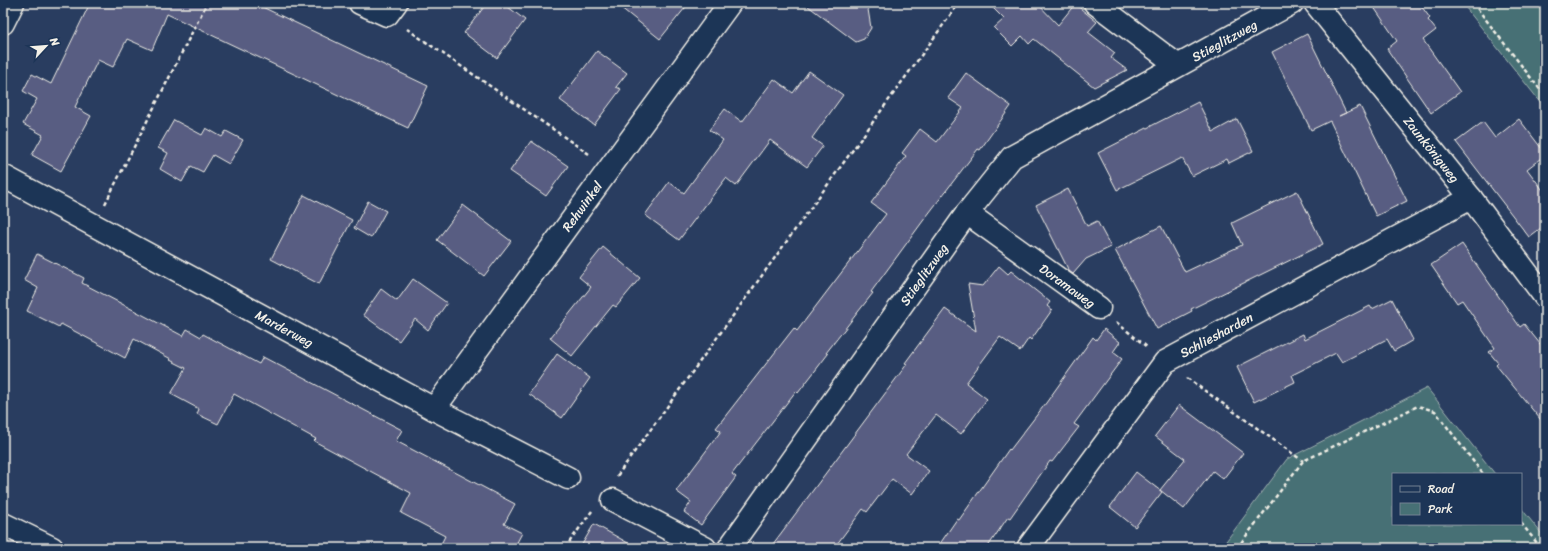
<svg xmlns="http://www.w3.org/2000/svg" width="1548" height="551" font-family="Sriracha,sans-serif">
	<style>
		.green { fill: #477075; stroke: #9eb0ae }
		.building { fill: #585d82; stroke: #f4f1e8 }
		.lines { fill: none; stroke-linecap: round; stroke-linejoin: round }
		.minor-casing { stroke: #f4f1e8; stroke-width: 25 }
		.path { stroke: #f4f1e8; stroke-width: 2.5; stroke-dasharray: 4 3; stroke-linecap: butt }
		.minor { stroke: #1d3557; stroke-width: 22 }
		.labels { text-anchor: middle; stroke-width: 3; stroke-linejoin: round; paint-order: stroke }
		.street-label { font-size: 13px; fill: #f4f1e8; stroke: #1d3557 }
	</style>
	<rect width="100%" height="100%" fill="#293d60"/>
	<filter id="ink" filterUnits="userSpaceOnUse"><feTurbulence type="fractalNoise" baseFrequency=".025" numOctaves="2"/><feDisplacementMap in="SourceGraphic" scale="8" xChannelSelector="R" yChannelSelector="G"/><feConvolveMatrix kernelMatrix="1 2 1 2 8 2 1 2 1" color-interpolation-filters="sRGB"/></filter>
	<g filter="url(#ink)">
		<path class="green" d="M1462 3H1545V108Z
			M1427 388 1495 474H1393V524H1521V508L1545 538V548H1221L1287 459Z"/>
		<path class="building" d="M90 3H254L428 86 408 128 167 14 152 50 127 39 113 67 98 60 75 107 91 116 61 171 32 155 43 135 23 124 37 99 23 91 32 74 51 84Z
			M487 3H503L525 20 497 58 464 33Z
			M615 3H689L660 39Z
			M804 3H867L871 28 864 39 856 42Z
			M988 3H1037L1058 25 1075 4 1097 22 1088 32 1115 53 1111 58 1127 70 1094 87 1034 39 1029 44 1022 36 1012 46 994 28 1004 19Z
			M1371 3H1419L1430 18 1428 20 1436 30 1423 40 1460 92 1431 113 1387 49 1397 41Z
			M1307 34 1346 113 1339 116 1360 106 1407 201 1376 216 1330 121 1311 130 1272 52Z
			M597 51 627 73 616 87 621 89 594 125 560 100Z
			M809 71 843 95 812 138 823 146 807 167 770 140 736 186 726 178 679 240 645 215 669 182 684 193 723 140 709 130 725 109 742 122 774 79 793 93Z
			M966 73 1011 106 980 150 978 149 923 221 871 292 873 293 858 312 826 353 828 354 798 393 796 391 732 474 736 477 701 525 684 512 691 502 676 491 721 431 716 428 794 328 797 331 886 214 871 203 906 156 902 153 920 129 937 142 963 108 948 98Z
			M1198 102 1213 132 1237 119 1253 151 1229 163 1227 159 1192 176 1182 158 1117 190 1098 153Z
			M1519 119 1545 153V155L1527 169 1545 193V225L1529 237 1456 142 1483 122 1495 138Z
			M174 120 202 135 206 128 222 137 226 131 243 140 229 164 213 155 203 172 191 166 182 182 160 169 168 153 158 148Z
			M531 141 568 166 546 196 510 171Z
			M1068 189 1087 226 1097 221 1111 247 1086 259 1073 274 1069 271 1036 205Z
			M1297 191 1323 244 1191 309 1192 311 1157 329 1115 250 1161 226 1185 272 1242 245 1232 223Z
			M304 195 352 220 319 284 271 259Z
			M368 201 386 211 371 238 354 228Z
			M463 205 511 241 484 276 437 240Z
			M1462 244 1520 327 1524 324 1545 350V425L1496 365 1498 363 1489 352 1495 348 1462 300 1457 303 1431 265Z
			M603 247 640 278 616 307 613 305 572 356 550 338 591 287 579 277Z
			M37 254 84 278 82 283 183 336 187 329 201 337 203 334 259 364 263 357 402 430 396 441 515 504 504 524 522 533 514 548H439L445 536 401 513 411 493 314 441 316 439 234 394 218 424 197 414 199 409 171 394 186 368 170 360 171 359 134 339 125 358 61 324 59 327 27 311 38 288 24 280Z
			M999 266 1008 274 1011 271 1050 302 1047 306 1052 310 1031 340 1029 338 1020 351 1000 337 966 383 987 399 961 434 936 415 906 454 929 471 912 494 892 479 867 512 863 509 834 548H770L907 364 905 363 945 309 976 331 968 284 983 286Z
			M413 279 447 303 428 330 415 319 399 341 363 315 381 289 397 301Z
			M1392 299 1413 340 1394 351 1387 339 1342 362 1336 353 1292 375 1295 382 1254 402 1237 367 1303 334 1305 339 1370 306 1372 309Z
			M1104 329 1120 342 1113 352 1122 359 1074 424 1079 427 1052 462 1050 461 1010 518 1008 517 987 548H937L957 519 959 520 1009 449 1010 450 1046 403 1093 337 1096 340Z
			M557 354 590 378 562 418 529 394Z
			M1179 405 1243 453 1223 479 1213 471 1184 509 1160 490 1185 459 1155 436Z
			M1136 472 1162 492 1135 527 1110 507Z
			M594 524 637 548H580Z"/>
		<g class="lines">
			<g class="minor-casing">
				<g id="minor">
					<path d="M360 3 387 15 396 3"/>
					<path d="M1095 3 1177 65"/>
					<path id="s1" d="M1315 3 1471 198 1545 297"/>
					<path d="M3 23 13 3"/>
					<path id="s2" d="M3 176 434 409 568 478"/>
					<path id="s3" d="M967 213 1099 308"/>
					<path id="s4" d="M434 409 730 3"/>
					<path d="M613 500 705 548"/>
					<path d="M3 524 52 548"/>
					<path id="s5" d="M729 548 967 213 1012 157 1292 3"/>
					<path id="s6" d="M1028 548 1165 362 1471 198"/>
				</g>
			</g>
			<path class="path" d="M1473 3 1545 96
				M407 29 589 154
				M105 204 207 3
				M1116 322 1147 347
				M1187 378 1303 461
				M617 476 959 3
				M1521 523 1541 548
				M565 548 592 511
				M1237 548 1303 461 1418 406 1435 411 1483 474"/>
			<use href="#minor" class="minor"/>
		</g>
	</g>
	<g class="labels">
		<g class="street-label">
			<text dy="5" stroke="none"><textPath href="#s5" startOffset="725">Stieglitzweg</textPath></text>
			<text dy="5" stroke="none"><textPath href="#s1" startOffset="187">Zaunkönigweg</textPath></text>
			<text dy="5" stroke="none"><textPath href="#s4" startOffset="251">Rehwinkel</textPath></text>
			<text dy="5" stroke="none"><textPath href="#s5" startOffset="336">Stieglitzweg</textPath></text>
			<text dy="5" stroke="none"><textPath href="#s3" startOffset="124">Doramaweg</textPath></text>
			<text dy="5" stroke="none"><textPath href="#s2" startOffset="320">Marderweg</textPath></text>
			<text dy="5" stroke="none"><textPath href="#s6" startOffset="289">Schliesharden</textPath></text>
		</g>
	</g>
	<rect width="1548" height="551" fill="none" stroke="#1d3557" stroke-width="16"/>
	<rect x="8" y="8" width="1532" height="535" fill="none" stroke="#f4f1e8" stroke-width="1.5" filter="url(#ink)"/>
	<rect x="1392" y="473" width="130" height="52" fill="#1d3557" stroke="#738091"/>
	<rect x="1400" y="486" width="20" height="6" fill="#1d3557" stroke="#738091"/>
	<text x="1428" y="493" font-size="12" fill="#f4f1e8">Road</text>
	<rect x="1400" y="503" width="20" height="12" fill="#477075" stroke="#738091"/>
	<text x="1428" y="513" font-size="12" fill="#f4f1e8">Park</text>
	<g transform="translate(46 46) rotate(64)" stroke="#1d3557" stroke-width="3" paint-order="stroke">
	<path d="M0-3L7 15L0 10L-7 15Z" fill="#f4f1e8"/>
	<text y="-6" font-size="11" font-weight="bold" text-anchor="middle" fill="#f4f1e8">N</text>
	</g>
</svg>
